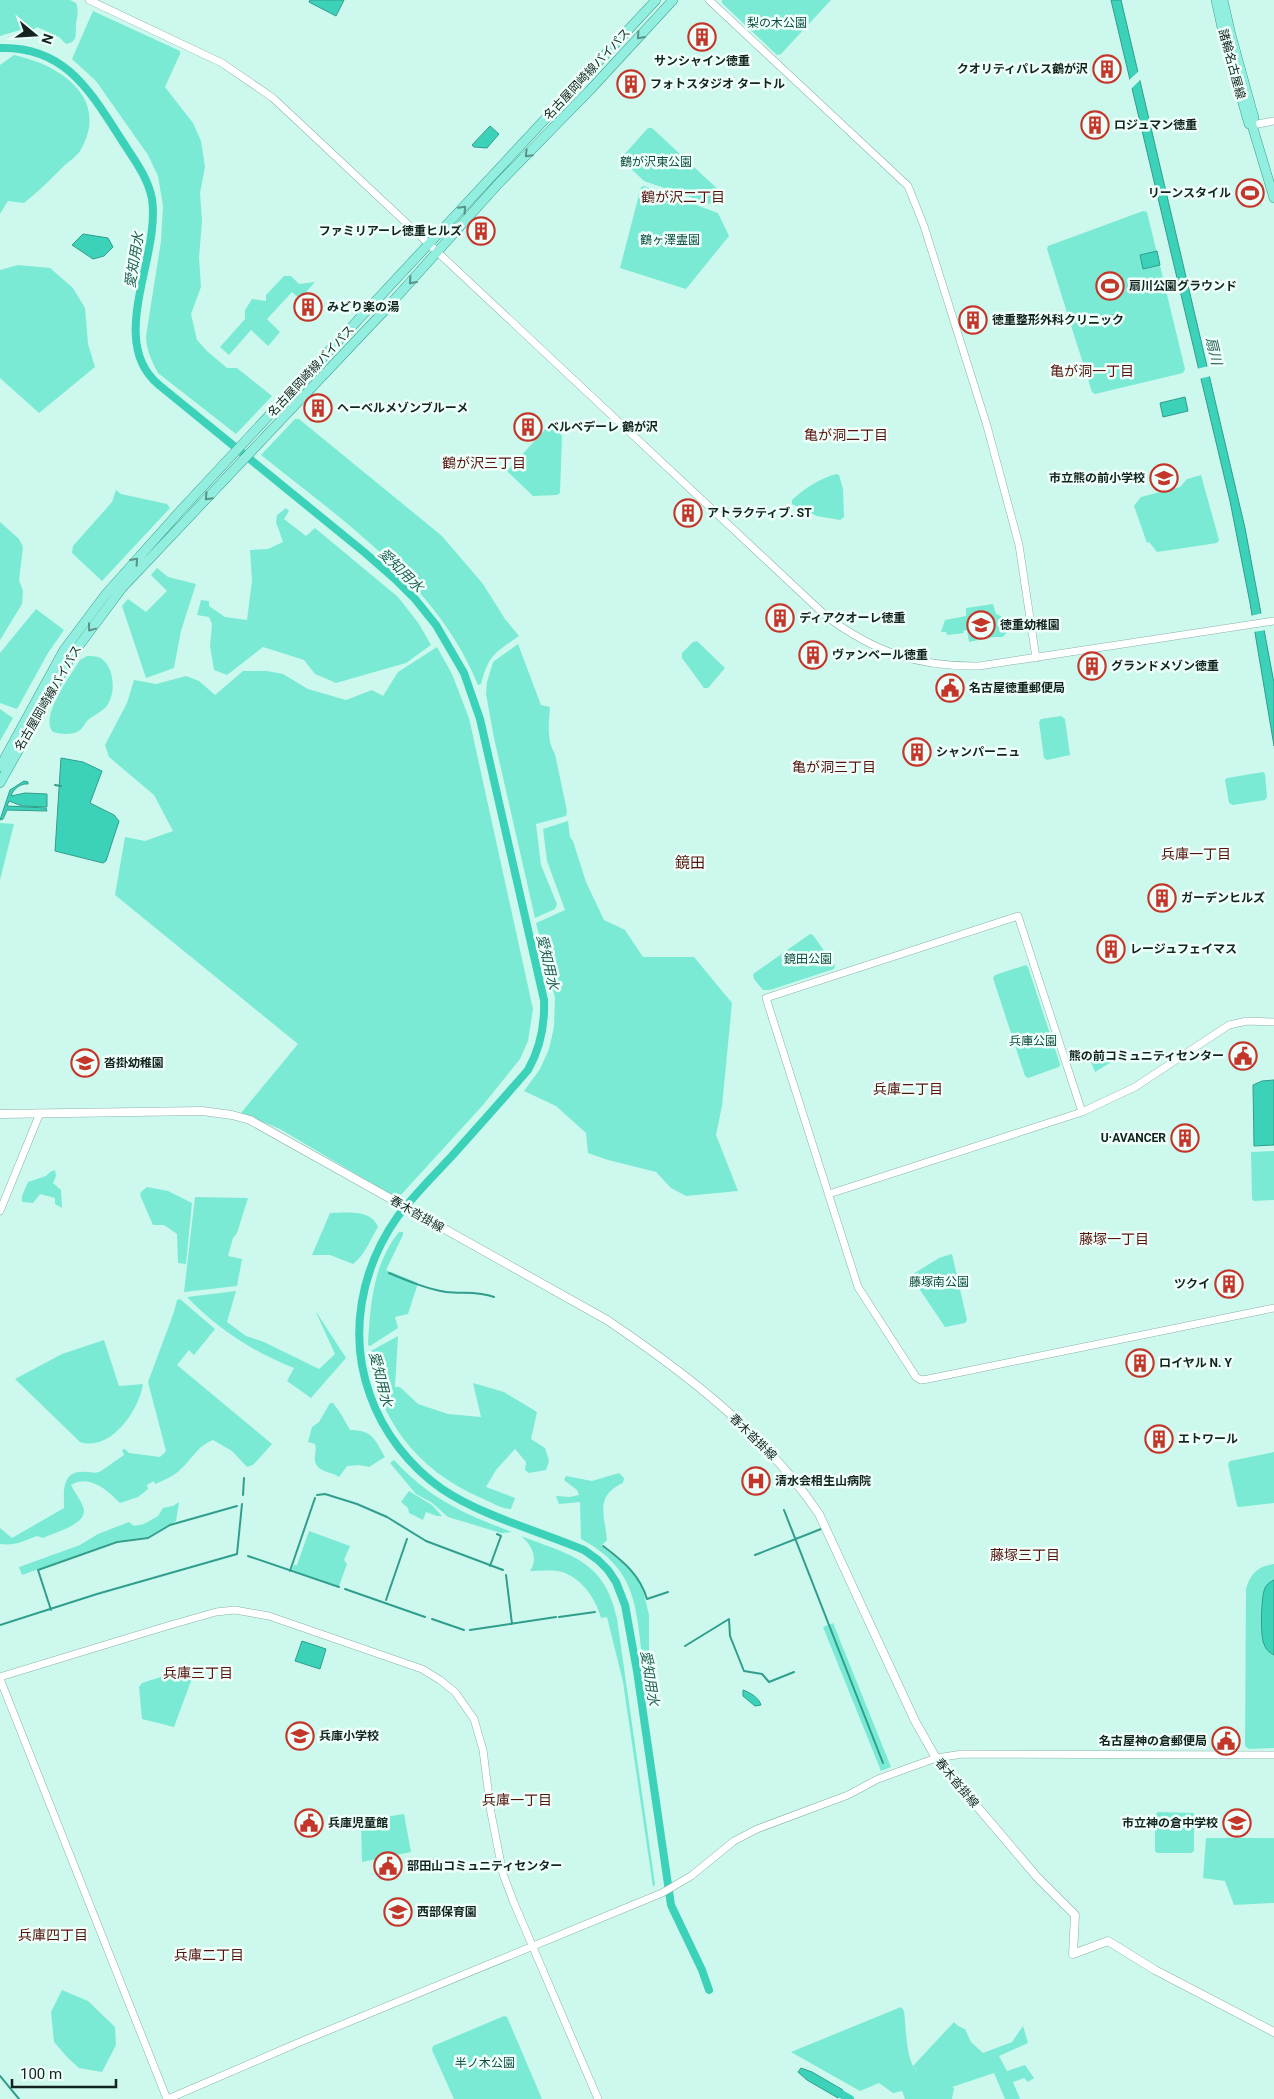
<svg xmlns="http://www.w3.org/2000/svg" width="1274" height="2099" font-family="Roboto,'Noto Sans JP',sans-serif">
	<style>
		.green { fill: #7aead4 }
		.water { fill: #3cd2ba; stroke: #309e8c }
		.pier { fill: #cdf8ee }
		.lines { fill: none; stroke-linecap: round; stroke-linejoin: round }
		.stream { stroke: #309e8c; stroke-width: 2 }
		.canal { stroke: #3cd2ba; stroke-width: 8 }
		.tertiary-casing { stroke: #89b2a8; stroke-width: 8 }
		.secondary-casing { stroke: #89b2a8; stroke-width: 9 }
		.primary-casing { stroke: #36a08e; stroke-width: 10 }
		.tertiary { stroke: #fff; stroke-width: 7 }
		.secondary { stroke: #fff; stroke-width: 8 }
		.primary { stroke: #92eedf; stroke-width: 9 }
		.oneway { stroke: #599389 }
		.labels { text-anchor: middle; stroke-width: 5; stroke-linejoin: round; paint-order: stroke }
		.park-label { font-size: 12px; fill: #0d4c42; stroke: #eefffa }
		.poi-label { font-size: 12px; font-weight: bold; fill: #13231f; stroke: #eefffa; text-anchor: start }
		.street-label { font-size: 12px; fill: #13231f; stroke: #eefffa }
		.neighbourhood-label { font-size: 14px; fill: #57130d; stroke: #eefffa }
		.water-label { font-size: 14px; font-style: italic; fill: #266055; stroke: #eefffa }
		.quarter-label { font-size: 15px; fill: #57130d; stroke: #eefffa }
	</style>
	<rect width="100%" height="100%" fill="#cdf8ee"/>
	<path class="green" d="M0 0H70L76 3C79 10 77 17 76 24 75 33 79 42 66 44L59 37 37 27 29 33 20 30 0 36Z
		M722 0H831L781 54 777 55 722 3Z
		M93 11 180 51V54L165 87 193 123 201 141 205 167 200 193 202 221 199 258 201 287 191 314 197 340 207 351 227 368H237L272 396 236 434 158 373C152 361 146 350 146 336L161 241 163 206 158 176 148 155 96 81 72 59Z
		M14 55C61 65 111 99 80 151 76 157 68 162 63 167 50 180 38 192 24 203L8 201 0 214V65Z
		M648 128H652L723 194V198L716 206 644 181 622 160V157Z
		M644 186 718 213 729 236 686 289 620 268 641 187Z
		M1143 211 1147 212 1185 369 1183 373 1095 394 1092 392 1047 249 1048 246Z
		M18 265 50 268 73 288 85 308 88 344 95 367 39 413 0 378V270Z
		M284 276H291L299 284 315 282 300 299 292 292 267 319 280 332 268 346 251 330 229 355 220 347 245 319V310L252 299 266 301V295Z
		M295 419H299L442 536 483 584 505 619 519 636C495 653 489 654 481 684L478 685C438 585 342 520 261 455Z
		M549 425C555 426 561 431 562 437L560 493 557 495 533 496 507 471Z
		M836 474 839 475 843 489 844 517 840 520 817 516 792 504V500C805 488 819 479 836 474Z
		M1201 475 1219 540 1217 543 1157 552 1149 542 1147 543 1134 506 1141 497 1180 487 1187 479Z
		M116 490 121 494 167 504 170 508 102 581 72 553 73 546 112 502Z
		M286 508 289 511 284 519 306 536 315 528 398 597 419 624 431 645 406 663 336 683 315 674 304 660 263 647 227 675 214 670 210 646 212 624 209 617 197 615 201 600 209 601V606L225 617 247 620 252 581 250 550 268 549 283 542 276 522 277 515Z
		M0 522 19 539 23 547 19 580 23 591 22 604 0 640Z
		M157 568 168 577 196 584 181 631 174 668 146 678 122 606 128 599 146 612 167 591 151 575Z
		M993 604 996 614 1005 618 1007 632 1003 637H993L969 642 967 630 963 631 964 633 947 635 946 632H941L945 620 966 616V608Z
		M36 609 64 630 48 653 17 709 0 703V653Z
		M697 641 725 668 708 688H704L682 658V653L693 642Z
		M518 644 541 705 550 707C549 723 546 739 555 754L567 811 566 816 536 824 541 865 557 904 555 909 535 918 494 738 486 694 487 682 493 662Z
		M437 647 452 674 469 718 533 1009 528 1041 520 1059 483 1105 399 1197 393 1196 280 1129 241 1113 298 1044 115 895 125 837 145 841 173 831 154 795 109 757 105 745 127 703 134 680 156 684 186 676 199 681 215 695 243 671H267L283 674 308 689 346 700 372 690 383 696 398 672Z
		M87 656C92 656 98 656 102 659 115 669 116 695 106 707 100 713 92 716 87 721 84 724 83 728 80 730 72 736 61 734 53 732 39 717 71 675 80 660Z
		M0 709 13 718 0 741Z
		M1061 716 1065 719 1070 755 1047 760 1044 758 1039 722 1041 719Z
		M1263 772 1265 774 1267 797 1265 800 1233 805 1229 803 1225 780 1227 778Z
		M568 821 570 837 573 841 586 882 604 920 625 930 643 957H694L732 1003 722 1106 716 1135 738 1191 686 1196 671 1188 656 1172 608 1160 588 1153 586 1133 556 1106 524 1091 540 1069 549 1049 554 1027 555 998 536 923 565 910 547 861 543 829Z
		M0 823 14 824 0 880Z
		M810 934 813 935 835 966 834 969 770 990H763L754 979 753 974Z
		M1026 965 1028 967 1060 1064 1059 1067 1028 1078 1025 1076 993 978 995 975Z
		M1112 1050 1115 1055 1113 1061 1095 1072 1091 1062Z
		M1274 1151V1200L1254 1201 1252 1199 1251 1152Z
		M55 1170 56 1176 53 1183 61 1190 62 1208 55 1204V1198L40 1194 33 1203 22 1202V1196L28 1182 46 1176 50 1172Z
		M147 1187 168 1191 192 1203 186 1264 178 1263 177 1234 164 1225H153L140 1195 141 1192Z
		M195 1197 248 1198 237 1233 233 1238 228 1256 242 1259 237 1286 184 1292Z
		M330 1213C346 1213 371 1209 378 1227 370 1240 365 1255 353 1264L330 1255H312Z
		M399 1232H403V1235L386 1270 418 1283 408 1314 395 1317 398 1328 370 1346 368 1345C370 1306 373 1264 399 1232Z
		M952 1254 967 1320 965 1323 945 1327 912 1278 913 1274 939 1258Z
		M236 1291 227 1322 246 1336 264 1342 319 1369 335 1354 315 1310 346 1358 311 1398 287 1381 294 1368C253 1352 218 1329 187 1297Z
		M180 1299 215 1329 194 1355 189 1350 177 1365 272 1444 253 1465 247 1467 232 1451 213 1440C199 1445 193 1457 183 1467 176 1475 165 1480 155 1484L154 1481 147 1485 148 1489 138 1497 120 1503C107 1490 89 1474 71 1485 74 1492 84 1504 84 1511 84 1525 56 1532 43 1538L37 1536C24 1541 14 1546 0 1544V1528L12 1538 64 1508C64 1491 61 1470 86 1472 92 1472 96 1474 101 1471 109 1466 116 1460 124 1455L122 1450 125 1449 129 1453 160 1457 166 1451 148 1382 174 1312 177 1300Z
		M398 1336 395 1387H400L418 1404 448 1414 481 1417 473 1383 504 1392 537 1412 531 1439 545 1448 549 1461 546 1470 529 1473 525 1470 526 1462 515 1449 496 1470 486 1487 515 1498 511 1509C501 1509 489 1501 479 1497 418 1470 377 1419 369 1352Z
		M104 1340 119 1386 143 1384C139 1410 111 1452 80 1442L15 1379 62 1354Z
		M330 1403H333L341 1414 350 1430C373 1430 375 1440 385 1457L369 1467 359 1465 347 1466 339 1477C331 1471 318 1473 315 1461 314 1456 317 1450 315 1444L308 1442 312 1427 319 1422Z
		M1274 1452V1503L1239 1507 1237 1506 1228 1464 1230 1461Z
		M394 1460C430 1499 464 1514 512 1532L501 1533 448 1517 431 1502 416 1494 390 1463Z
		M619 1473 624 1478 623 1483C594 1496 605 1516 607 1540L601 1546 623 1563 636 1576 642 1587 649 1615V1674L645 1677C635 1616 643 1572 581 1539L580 1502 559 1504 556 1496 570 1497 579 1495 577 1490 564 1480 566 1476 592 1481Z
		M409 1491 432 1505 442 1516H437L426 1512 423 1520 409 1513 408 1508 401 1502Z
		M179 1502 176 1521 148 1537 116 1541 22 1575 19 1567 80 1545 98 1534 129 1522 134 1526 144 1524 158 1516 163 1508 173 1506Z
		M309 1531 350 1546 344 1560 347 1564 339 1586 292 1570 294 1565H297Z
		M521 1536C570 1555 605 1560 617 1619L655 1884 653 1887 623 1682 607 1617 601 1618C596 1600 584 1581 565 1573 555 1569 542 1571 530 1571 539 1558 531 1544 521 1536Z
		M1274 1564V1748L1249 1749 1245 1746 1246 1589C1250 1574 1258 1566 1274 1564Z
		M833 1623 891 1767 881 1771 823 1627Z
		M192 1667 195 1670 174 1727 142 1719 139 1687 142 1683Z
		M1158 1812 1194 1813V1851L1191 1853H1157L1155 1851V1815Z
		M404 1814 411 1852 362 1862 361 1821Z
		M1206 1838H1274V1903L1234 1905 1225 1881 1203 1878Z
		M62 1990 88 2001 115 2027 116 2045 102 2072 79 2068 68 2058 54 2042 51 2012Z
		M901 2007 904 2011C906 2026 906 2062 917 2071L913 2066 954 2022 958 2026 965 2029 971 2042 983 2053 1012 2042 1023 2026 1028 2043 999 2056 1007 2071 1025 2065 1034 2078 1028 2082 1024 2078 1013 2082 1020 2099H1005L994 2073 952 2087 954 2088 952 2099H905L902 2091 893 2093 879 2083 860 2091 791 2052Z
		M504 2016 507 2017 542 2099H454L432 2050 433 2046Z"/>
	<path class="water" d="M310 0H344L336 16 309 2Z
		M1111 0H1121L1245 528 1274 683V746L1250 603 1230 501Z
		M490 126 499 134 487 148 474 147 472 145Z
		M83 234 108 238 113 247 104 256 93 259 72 245Z
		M1157 251 1160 265 1143 269 1140 255Z
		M1185 397 1188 411 1163 417 1160 403Z
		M61 758 83 762 102 771 90 803 114 815 119 821 106 861 103 863 55 851Z
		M24 781 28 782V784C21 783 13 789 11 796L25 793 47 794V807L22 806 9 801 7 806 46 808 47 811 7 810 3 819 0 820 10 790Z
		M1274 1080V1145L1254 1146 1253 1085 1262 1081Z
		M1274 1580V1655C1269 1652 1266 1650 1264 1644 1260 1636 1261 1596 1265 1588 1267 1584 1270 1582 1274 1580Z
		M302 1641 326 1649 320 1669 295 1661Z
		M743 1690C751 1693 759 1698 761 1705L755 1706 743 1696Z
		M801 2068 812 2072 843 2090 838 2098 807 2080 798 2072Z"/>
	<path class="pier" d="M1139 71 1141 79 1130 90 1128 81Z
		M1209 366 1211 376 1199 379 1196 369Z
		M1263 613 1266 630 1253 632 1250 616Z"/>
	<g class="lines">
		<path class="stream" d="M55 785 61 786
			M389 1273C408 1281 427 1289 446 1292 463 1294 478 1291 494 1297
			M243 1495 244 1478
			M317 1495 325 1494 357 1504 387 1517 426 1541 503 1570
			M784 1510 883 1763
			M603 1546C623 1561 640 1575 647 1599L668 1592
			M755 1555 821 1529
			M248 1556 339 1587
			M490 1566 501 1536 497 1534
			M290 1571 315 1498
			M506 1575 512 1624
			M345 1589 425 1617
			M386 1600 407 1539
			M51 1610 38 1570 117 1542 148 1538 170 1525 237 1506
			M559 1617 595 1612
			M432 1619 464 1630
			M0 1625 97 1594 237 1554 242 1504
			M470 1630 556 1617
			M685 1646 729 1619 730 1636 744 1671 762 1674 769 1682 794 1672
			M0 2076 19 2099"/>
		<path class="canal" d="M0 48C65 46 90 91 121 139 133 158 148 177 152 199 161 257 106 341 159 385L364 552 395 579 415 599 436 625 464 673 480 719 544 1000C545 1025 541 1047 528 1070 503 1099 477 1128 451 1157 433 1176 414 1195 398 1216 361 1268 348 1334 370 1395 383 1432 409 1466 442 1489 484 1517 537 1530 584 1550L598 1560 608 1570 616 1582 625 1605 637 1671 671 1905 702 1970 709 1990
			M832 2089 850 2099"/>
		<g class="tertiary-casing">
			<path id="tertiary" d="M89 0 222 63 273 98 826 616C874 652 918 667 979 666L1274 621
				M709 0 908 186 924 226 987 426 1019 545 1036 658
				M1252 125 1274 121
				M1082 1112 1018 916 766 998 858 1287 916 1377 921 1380 928 1379 1274 1308
				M829 1194 1082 1112 1135 1087 1229 1025 1247 1021 1274 1022
				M0 1211 40 1113
				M0 1677 167 1626 216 1612 235 1610 269 1616 422 1669 440 1680 455 1692 474 1719 483 1750 491 1813 503 1874 514 1903 598 2099
				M0 1679 167 2099
				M168 2099 300 2042 662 1893 691 1876 734 1841 757 1829 848 1795 878 1779 936 1758 963 1754 1274 1755"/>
		</g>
		<g class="secondary-casing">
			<path id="secondary" d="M0 1114 202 1111 232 1115 250 1120 607 1320C687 1374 765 1434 819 1514L915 1721 936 1758 1037 1877 1075 1915 1073 1954 1108 1941 1155 1970 1274 2032"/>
		</g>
		<g class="primary-casing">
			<path id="primary" d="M1216 0 1224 37 1249 124 1252 125 1274 198
				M1223 0 1231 35 1254 118
				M0 767 64 650 106 594 181 510 656 0
				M0 783 72 655 122 588 385 310 499 183 590 90 673 0"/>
		</g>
		<use href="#tertiary" class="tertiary"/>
		<use href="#secondary" class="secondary"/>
		<use href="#primary" class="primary"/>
	</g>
	<defs><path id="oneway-chevron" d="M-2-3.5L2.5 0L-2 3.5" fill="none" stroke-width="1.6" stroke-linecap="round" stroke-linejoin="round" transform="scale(1.25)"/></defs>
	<g class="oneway">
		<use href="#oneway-chevron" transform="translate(640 36) rotate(132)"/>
		<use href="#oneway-chevron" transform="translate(528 154) rotate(135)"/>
		<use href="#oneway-chevron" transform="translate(463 209) rotate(-47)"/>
		<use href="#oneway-chevron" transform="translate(412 281) rotate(132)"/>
		<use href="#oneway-chevron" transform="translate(208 497) rotate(133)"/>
		<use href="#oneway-chevron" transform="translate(135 561) rotate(-48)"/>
		<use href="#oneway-chevron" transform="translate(91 628) rotate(127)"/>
	</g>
	<defs>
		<g id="building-ring" transform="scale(1.4375)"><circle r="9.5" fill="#eefffa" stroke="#c4362a" stroke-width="1.5"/><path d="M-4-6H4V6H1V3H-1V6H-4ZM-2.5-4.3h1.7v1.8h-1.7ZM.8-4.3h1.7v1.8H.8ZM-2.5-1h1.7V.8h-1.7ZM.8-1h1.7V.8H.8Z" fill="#c4362a"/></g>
		<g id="stadium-ring" transform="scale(1.4375)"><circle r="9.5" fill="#eefffa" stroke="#c4362a" stroke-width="1.5"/><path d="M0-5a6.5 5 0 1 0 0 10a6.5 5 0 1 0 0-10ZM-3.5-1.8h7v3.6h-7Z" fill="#c4362a"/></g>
		<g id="school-ring" transform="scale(1.4375)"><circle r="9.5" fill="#eefffa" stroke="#c4362a" stroke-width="1.5"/><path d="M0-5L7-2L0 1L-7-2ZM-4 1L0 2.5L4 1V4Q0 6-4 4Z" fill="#c4362a"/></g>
		<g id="civic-ring" transform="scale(1.4375)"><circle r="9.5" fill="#eefffa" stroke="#c4362a" stroke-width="1.5"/><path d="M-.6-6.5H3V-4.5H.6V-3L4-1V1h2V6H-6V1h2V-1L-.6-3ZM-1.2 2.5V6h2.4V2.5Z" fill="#c4362a"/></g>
		<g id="hospital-ring" transform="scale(1.4375)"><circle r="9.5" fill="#eefffa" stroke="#c4362a" stroke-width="1.5"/><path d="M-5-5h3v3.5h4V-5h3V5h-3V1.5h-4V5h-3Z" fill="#c4362a"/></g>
	</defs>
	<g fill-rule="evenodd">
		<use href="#building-ring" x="702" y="37"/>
		<use href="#building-ring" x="1107" y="69"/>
		<use href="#building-ring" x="631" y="84"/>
		<use href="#building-ring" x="1095" y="125"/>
		<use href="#stadium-ring" x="1250" y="193"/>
		<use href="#building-ring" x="481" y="231"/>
		<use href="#stadium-ring" x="1110" y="286"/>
		<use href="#building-ring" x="308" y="307"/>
		<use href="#building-ring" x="973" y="320"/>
		<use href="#building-ring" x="318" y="408"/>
		<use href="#building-ring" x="528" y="427"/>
		<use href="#school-ring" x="1164" y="478"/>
		<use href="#building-ring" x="688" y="513"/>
		<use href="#building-ring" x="780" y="618"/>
		<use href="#school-ring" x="981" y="625"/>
		<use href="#building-ring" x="813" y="655"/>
		<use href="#building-ring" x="1092" y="666"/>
		<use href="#civic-ring" x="950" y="688"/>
		<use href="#building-ring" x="917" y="752"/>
		<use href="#building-ring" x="1162" y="898"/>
		<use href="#building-ring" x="1111" y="949"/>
		<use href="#civic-ring" x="1243" y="1056"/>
		<use href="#school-ring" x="85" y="1063"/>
		<use href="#building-ring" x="1185" y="1138"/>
		<use href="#building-ring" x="1229" y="1284"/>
		<use href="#building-ring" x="1140" y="1363"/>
		<use href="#building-ring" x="1159" y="1439"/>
		<use href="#hospital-ring" x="756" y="1481"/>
		<use href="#school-ring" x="300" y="1736"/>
		<use href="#civic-ring" x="1226" y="1741"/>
		<use href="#civic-ring" x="309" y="1823"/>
		<use href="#school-ring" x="1237" y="1823"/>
		<use href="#civic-ring" x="388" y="1866"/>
		<use href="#school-ring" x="398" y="1912"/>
	</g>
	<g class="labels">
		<g class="park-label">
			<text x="777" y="27">梨の木公園</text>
			<text x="656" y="166">鶴が沢東公園</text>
			<text x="670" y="244">鶴ヶ澤霊園</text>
			<text x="808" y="963">鏡田公園</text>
			<text x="1033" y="1045">兵庫公園</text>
			<text x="939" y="1286">藤塚南公園</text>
			<text x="485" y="2067">半ノ木公園</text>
		</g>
		<g class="poi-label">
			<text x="702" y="65" text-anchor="middle">サンシャイン徳重</text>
			<text x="1088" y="73" text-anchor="end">クオリティパレス鶴が沢</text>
			<text x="650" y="88">フォトスタジオ タートル</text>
			<text x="1114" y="129">ロジュマン徳重</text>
			<text x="1231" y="197" text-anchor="end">リーンスタイル</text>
			<text x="462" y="235" text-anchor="end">ファミリアーレ徳重ヒルズ</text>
			<text x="1129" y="290">扇川公園グラウンド</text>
			<text x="327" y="311">みどり楽の湯</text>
			<text x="992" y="324">徳重整形外科クリニック</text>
			<text x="337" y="412">ヘーベルメゾンブルーメ</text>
			<text x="547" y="431">ベルベデーレ 鶴が沢</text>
			<text x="1145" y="482" text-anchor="end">市立熊の前小学校</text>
			<text x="707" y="517">アトラクティブ. ST</text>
			<text x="799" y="622">ディアクオーレ徳重</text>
			<text x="1000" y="629">徳重幼稚園</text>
			<text x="832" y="659">ヴァンベール徳重</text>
			<text x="1111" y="670">グランドメゾン徳重</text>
			<text x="969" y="692">名古屋徳重郵便局</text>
			<text x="936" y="756">シャンパーニュ</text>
			<text x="1181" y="902">ガーデンヒルズ</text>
			<text x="1130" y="953">レージュフェイマス</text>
			<text x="1224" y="1060" text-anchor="end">熊の前コミュニティセンター</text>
			<text x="104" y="1067">沓掛幼稚園</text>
			<text x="1166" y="1142" text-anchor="end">U·AVANCER</text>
			<text x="1210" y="1288" text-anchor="end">ツクイ</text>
			<text x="1159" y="1367">ロイヤル N. Y</text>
			<text x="1178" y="1443">エトワール</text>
			<text x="775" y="1485">清水会相生山病院</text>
			<text x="319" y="1740">兵庫小学校</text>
			<text x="1207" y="1745" text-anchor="end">名古屋神の倉郵便局</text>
			<text x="328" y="1827">兵庫児童館</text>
			<text x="1218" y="1827" text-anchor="end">市立神の倉中学校</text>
			<text x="407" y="1870">部田山コミュニティセンター</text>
			<text x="417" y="1916">西部保育園</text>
		</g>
		<g class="street-label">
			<text transform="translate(1232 64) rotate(75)" y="4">諸輪名古屋線</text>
			<text transform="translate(587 74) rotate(-47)" y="4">名古屋岡崎線バイパス</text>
			<text transform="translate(311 371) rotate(-47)" y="4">名古屋岡崎線バイパス</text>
			<text transform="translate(48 698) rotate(-60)" y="4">名古屋岡崎線バイパス</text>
			<text transform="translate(417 1214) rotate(30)" y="4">春木沓掛線</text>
			<text transform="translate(753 1437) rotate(44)" y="4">春木沓掛線</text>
			<text transform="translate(957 1783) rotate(50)" y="4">春木沓掛線</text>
		</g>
		<g class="neighbourhood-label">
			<text x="683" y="202">鶴が沢二丁目</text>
			<text x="1092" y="376">亀が洞一丁目</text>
			<text x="846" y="440">亀が洞二丁目</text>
			<text x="484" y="468">鶴が沢三丁目</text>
			<text x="834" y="772">亀が洞三丁目</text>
			<text x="1196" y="859">兵庫一丁目</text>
			<text x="908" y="1094">兵庫二丁目</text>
			<text x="1114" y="1244">藤塚一丁目</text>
			<text x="1025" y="1560">藤塚三丁目</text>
			<text x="198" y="1678">兵庫三丁目</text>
			<text x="517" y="1805">兵庫一丁目</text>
			<text x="53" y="1940">兵庫四丁目</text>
			<text x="209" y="1960">兵庫二丁目</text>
		</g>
		<g class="water-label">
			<text transform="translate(134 260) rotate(-81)" y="5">愛知用水</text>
			<text transform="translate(1214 351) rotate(77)" y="5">扇川</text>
			<text transform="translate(401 570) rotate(44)" y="5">愛知用水</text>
			<text transform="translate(548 962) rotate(77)" y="5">愛知用水</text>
			<text transform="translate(381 1379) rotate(76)" y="5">愛知用水</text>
			<text transform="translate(650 1678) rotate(81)" y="5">愛知用水</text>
		</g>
		<g class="quarter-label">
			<text x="690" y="868">鏡田</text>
		</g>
	</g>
	<g transform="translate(35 35) rotate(108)" stroke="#eefffa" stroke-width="4" paint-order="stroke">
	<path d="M0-4L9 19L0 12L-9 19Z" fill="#13231f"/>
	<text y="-8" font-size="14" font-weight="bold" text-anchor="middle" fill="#13231f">N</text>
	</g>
	<path d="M12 2079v8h104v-8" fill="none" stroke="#13231f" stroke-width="2.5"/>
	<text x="20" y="2079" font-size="15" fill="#13231f" stroke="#eefffa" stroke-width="4" paint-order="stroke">100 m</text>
</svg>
